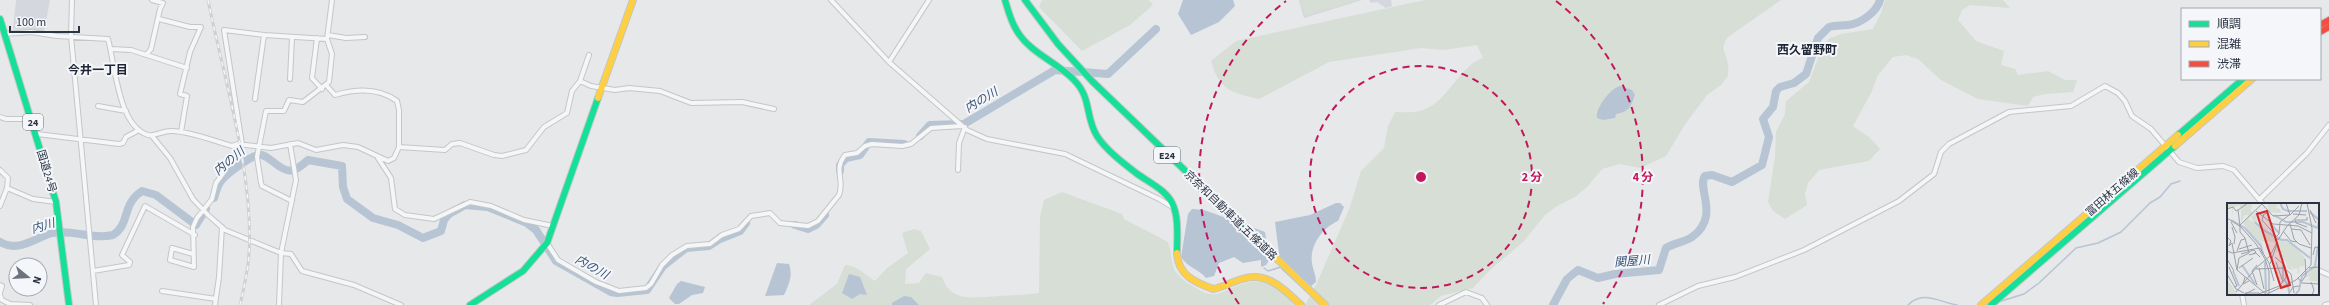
<svg xmlns="http://www.w3.org/2000/svg" width="2329" height="305" font-family="'Source Sans 3','Noto Sans JP',sans-serif">
	<style>
		.built { fill: #d4d7dd }
		.green { fill: #d6ded6 }
		.water { fill: #b6c4d4 }
		.lines { fill: none; stroke-linecap: round; stroke-linejoin: round }
		.stream { stroke: #b6c4d4; stroke-width: 1.5 }
		.river { stroke: #b6c4d4; stroke-width: 8 }
		.street-casing { stroke: #c4c6c8; stroke-width: 6 }
		.fast-casing { stroke: #c4c6c8; stroke-width: 8 }
		.slow-casing { stroke: #c4c6c8; stroke-width: 8 }
		.jam-casing { stroke: #c4c6c8; stroke-width: 8 }
		.street { stroke: #f5f6f7; stroke-width: 4 }
		.fast { stroke: #16e098; stroke-width: 6 }
		.slow { stroke: #ffcf43; stroke-width: 6 }
		.jam { stroke: #f24e42; stroke-width: 6 }
		.rail-casing { stroke: #cfd0d2; stroke-width: 3 }
		.rail { stroke: #f4f6f9; stroke-width: 1.5; stroke-dasharray: 4.5; stroke-linecap: butt }
		.ring { fill: none; stroke: #c2185b; stroke-width: 2; stroke-dasharray: 7 5 }
		.labels { text-anchor: middle; stroke-width: 4; stroke-linejoin: round; paint-order: stroke }
		.shield { fill: #f4f6f9; stroke: #686e7a; stroke-width: 1 }
		.shield-label { font-size: 10px; font-weight: bold; fill: #2c3444 }
		.street-label { font-size: 11px; fill: #2c3444; stroke: #f4f6f9 }
		.neighbourhood-label { font-size: 12px; font-weight: bold; fill: #1e2535; stroke: #f4f6f9 }
		.water-label { font-size: 12px; font-style: italic; fill: #375276; stroke: #f4f6f9 }
		.inset-river { fill: none; stroke: #b6c4d4; stroke-width: 2 }
		.inset-road { fill: none; stroke: #9ca0a8; stroke-width: 1 }
		.view { fill: #d62828; fill-opacity: 0.15; stroke: #d62828; stroke-width: 2 }
		.inset-edge { fill: none; stroke: #2c3444; stroke-width: 2 }
		.centre { fill: #c2185b; stroke: #f4f6f9; stroke-width: 2 }
		.ring-label { font-size: 12px; text-anchor: middle; font-weight: bold; fill: #c2185b; stroke: #f4f6f9; stroke-width: 4; stroke-linejoin: round; paint-order: stroke }
	</style>
	<rect width="100%" height="100%" fill="#e6e8ea"/>
	<path class="built" d="M16 0H50L44 32 13 29Z
		M1299 0H1362L1304 18Z
		M1369 0H1391L1392 6 1386 8 1377 2 1371 3Z"/>
	<path class="green" d="M1042 0H1149L1153 5 1130 25 1082 51 1039 7Z
		M1300 0H1358L1305 16Z
		M1425 0H1781L1728 37C1719 48 1726 52 1728 64 1729 68 1728 72 1728 76L1721 85 1707 95 1686 123 1666 156 1640 168 1620 164 1602 169 1587 187 1575 197 1557 206 1545 215 1524 241 1489 271 1473 288 1441 296 1430 305H1305L1317 283 1350 207 1361 171 1384 148 1388 126 1395 112C1402 112 1412 113 1420 111 1448 104 1458 66 1483 58L1477 45 1444 50 1421 48 1329 62 1259 99C1232 93 1219 90 1211 61L1236 41Z
		M1885 0H2003L2010 8 1970 5 1962 10 1958 20 1976 41 2004 51 2001 65 2015 69 2018 75 2048 71 2065 80H2077L2073 92 2045 94 2033 97 2028 106 1978 99 1941 80 1918 59 1906 55 1893 57 1878 75 1871 93 1853 126 1870 138 1880 149 1869 161 1819 170 1808 183 1805 194 1807 205 1785 219 1773 211 1768 202 1775 157 1776 132 1785 114 1786 101 1809 82 1823 45 1830 38 1841 34 1873 29 1881 13Z
		M1062 192 1122 214 1124 219 1168 242C1172 252 1170 261 1175 271 1179 277 1186 282 1191 285 1197 288 1204 294 1211 294 1219 295 1227 290 1234 287 1260 275 1277 284 1295 305H809L837 284 845 265C859 266 863 274 875 281L886 269 908 253 902 233 914 229 921 231 930 249 906 269 905 284 919 283 926 273 942 277C951 304 977 297 999 296 1013 295 1026 295 1039 293L1040 217 1044 200Z"/>
	<path class="water" d="M1183 0H1233L1235 6 1219 22 1191 35 1178 14Z
		M1620 86 1632 90 1635 95C1631 106 1629 112 1616 114L1615 118 1603 120 1597 118C1595 108 1611 88 1620 86Z
		M1336 203H1340L1344 207 1338 221C1323 227 1309 246 1312 263 1313 270 1316 275 1316 282L1305 291 1281 269 1275 222 1310 215Z
		M1192 209 1204 210 1265 232 1269 260 1266 265 1261 267V260L1243 263 1234 257 1219 263 1214 276 1206 278C1198 268 1189 269 1181 257L1188 214Z
		M777 263 789 264C793 276 789 284 784 295L765 296Z
		M849 274 860 277 867 295 860 294 852 299 842 293Z
		M681 281 705 287 703 293 692 295 679 304H675L669 298 677 284Z
		M904 296 911 297 919 305H892V303Z"/>
	<g class="lines">
		<path class="stream" d="M1264 268 1268 271 1281 267
			M1998 302 2024 294 2039 283 2076 248 2098 243 2121 232 2150 203 2160 197 2171 184 2180 181
			M1908 305C1923 290 1939 302 1957 305"/>
		<path class="river" d="M920 136 930 125 964 124 1055 70 1108 74 1156 29
			M840 171V165L846 158 860 155 869 142 904 144
			M214 198C216 192 217 186 221 181 226 174 254 153 261 155 265 155 269 159 272 161 288 174 293 174 308 160L342 166 343 187 347 199 373 218 398 225 423 238 441 231 444 220 449 214 465 205 488 207 527 223 536 230 556 261 611 292 617 293 647 290 663 266 686 248 709 246 720 239 740 231 746 223
			M795 225 808 229 816 225 825 215
			M0 242C18 253 35 238 52 233 73 229 92 240 113 235 131 223 121 205 142 191L156 195 196 225 206 209
			M1553 305 1567 279 1578 270 1598 278 1615 274 1659 270 1666 248C1674 243 1685 242 1692 237 1721 216 1696 188 1705 176L1712 175 1732 182 1762 165 1769 137 1763 119 1773 107 1776 91 1780 87 1794 83 1806 74 1818 38 1829 27C1836 25 1841 26 1848 25 1860 24 1877 12 1880 0"/>
		<g class="street-casing">
			<path id="street" d="M72 0 71 36 96 305
				M831 0 889 62 967 130 987 139 1065 154 1159 199 1174 208
				M159 19 190 27H201L190 52 180 94 187 96 181 132
				M4 34 31 32 57 36 108 39C115 64 118 126 148 135 155 137 164 130 172 131 189 131 214 141 232 146L238 144 271 148 298 143 316 150 343 145 358 147 388 161 394 158 399 147 445 150 452 144 460 143 494 155 502 156 526 150 544 127 567 113 572 91 580 81 589 55
				M328 35 346 38 365 37
				M317 38 312 78 322 89
				M111 49 131 50 187 68
				M147 54 151 49 160 9 163 3 152 0
				M889 62 929 0
				M290 79 292 38
				M580 81 591 86 615 90 629 88 660 91 691 103 742 102 774 109
				M326 85 335 95C355 89 378 87 397 101L399 110V147
				M255 99 264 35
				M98 106 126 111
				M0 117 6 119H32
				M37 134 119 144 123 143 126 137 139 130
				M152 136 170 158 193 199 208 215 225 230 281 253 291 254 302 271 354 285 401 305
				M242 144 224 30 264 35 327 39
				M378 158 391 178 395 209 405 215 434 219 470 202 491 206 524 220 553 226
				M0 170 8 178 7 188 0 206
				M958 170 959 143 965 127
				M7 188 33 199 56 202
				M2260 199 2307 153 2329 125
				M292 201 262 186 261 183 257 157 266 111H284L289 100 303 102 329 82 332 54 327 39 332 0
				M547 243 558 260 596 282 619 291 646 288 651 284 662 265 672 255 687 246 710 244 722 235 739 229 751 216 770 213 780 223 808 226 818 221 839 195C845 180 833 170 845 155L857 153 865 146 872 144 902 146 911 144 931 128 962 126
				M193 254 172 248 170 260 194 267 193 227 197 218 212 199 216 183 224 172
				M2318 270 2329 275
				M93 271 129 265 130 262 122 255 145 206 195 235
				M0 285 2 286 0 293
				M162 291 216 299
				M2242 294 2244 305
				M0 295 2 300 10 304 30 305
				M215 305 219 277 222 227
				M279 305 281 253 296 180 290 144
				M1439 305 1466 292 1482 298 1487 305
				M1659 305 1698 286 1735 277 1804 250 1899 201 1934 174 1941 152 1949 144 2009 112 2071 106 2105 86 2118 93 2125 101 2132 116 2151 129 2179 162 2197 168 2223 166 2234 170 2263 204
				M2325 305 2329 304"/>
		</g>
		<g class="fast-casing">
			<path id="fast" d="M1005 0C1008 10 1011 22 1017 31 1030 53 1057 62 1074 80 1092 98 1085 117 1097 136 1106 150 1123 163 1136 173 1148 182 1167 190 1173 205 1179 219 1177 238 1177 253
				M1025 0 1058 44 1092 81 1249 232
				M0 19 56 202 69 305
				M2178 135 2243 79
				M470 305 523 271 547 243 598 98
				M1991 305 2175 146"/>
		</g>
		<g class="slow-casing">
			<path id="slow" d="M598 98 633 0
				M2175 146 2252 79
				M1249 232 1325 305
				M1177 253C1178 275 1194 282 1213 289 1223 287 1232 282 1242 279 1267 271 1284 289 1301 305
				M1981 305 2178 135"/>
		</g>
		<g class="jam-casing">
			<path id="jam" d="M2320 25 2329 20
				M2320 32 2329 27"/>
		</g>
		<use href="#street" class="street"/>
		<use href="#fast" class="fast"/>
		<use href="#slow" class="slow"/>
		<use href="#jam" class="jam"/>
		<g class="rail-casing">
			<path id="rail" d="M208 0C224 79 254 174 249 254 248 271 244 288 240 305"/>
		</g>
		<use href="#rail" class="rail"/>
	</g>
	<g class="ring">
		<circle cx="1421" cy="177" r="111"/>
		<path d="M1239 304A222 222 0 0 1 1286 1M1556 1A222 222 0 0 1 1603 304"/>
	</g>
	<g class="labels">
		<g class="shield">
			<rect x="23" y="114" width="20" height="16" rx="3"/>
			<rect x="1154" y="147" width="26" height="16" rx="3"/>
		</g>
		<g class="shield-label">
			<text x="33" y="126">24</text>
			<text x="1167" y="159">E24</text>
		</g>
		<g class="street-label">
			<text transform="translate(47 171) rotate(74)" y="4">国道24号</text>
			<text transform="translate(2112 192) rotate(-41)" y="4">富田林五條線</text>
			<text transform="translate(1231 215) rotate(44)" y="4">京奈和自動車道;五條道路</text>
		</g>
		<g class="neighbourhood-label">
			<text x="1807" y="54">西久留野町</text>
			<text x="98" y="74">今井一丁目</text>
		</g>
		<g class="water-label">
			<text transform="translate(981 100) rotate(-31)" y="4">内の川</text>
			<text transform="translate(229 161) rotate(-40)" y="4">内の川</text>
			<text transform="translate(43 226) rotate(-16)" y="4">内川</text>
			<text transform="translate(1632 261) rotate(-5)" y="4">関屋川</text>
			<text transform="translate(592 267) rotate(29)" y="4">内の川</text>
		</g>
	</g>
	<g transform="translate(2227 203)">
		<rect width="92" height="92" fill="#e6e8ea"/>
		<path d="M0 0H25L24 8 27 10 21 16 27 19 24 14 29 10 30 20 34 23 35 18 36 24 42 26 36 27 31 22 35 28 67 42 78 55 77 63 72 64 73 69 70 71 71 65 67 66 64 61 66 67 61 66 59 59 52 54V49H49L50 40 40 38 44 45 41 43 38 47 39 40 32 37 36 41 33 44 16 20 22 12H18L14 19V5L12 2 8 4V7L6 5 5 13V5L0 6ZM37 0H49L51 4H47L53 6 54 10 42 9 41 1ZM92 59V79L79 77 83 76 82 73 76 76ZM0 76 6 85 12 92H0Z" fill="#d6ded6"/>
		<path class="inset-river" d="M53 0 56 6 61 8H80M83 9 92 17 91 25M47 12 59 19H76L91 25M4 17 18 25 34 43 36 51M28 19 36 27 55 37H60L83 55M43 20 52 30M38 59 39 90M15 62 28 81M56 65V75L61 82 62 89M6 68 12 83M68 92 72 87 75 73 88 63 91 43"/>
		<path class="inset-road" d="M59 0 63 12M35 1 46 13 63 12 72 3M0 6 6 4 9 8 11 7 13 23M11 7 21 0M83 7 89 20M29 8 46 21 71 23 85 30M41 10 37 11 35 17 50 34M66 11 79 12M0 15 14 24 29 41 38 56 42 68V90M68 17 69 20 80 24M68 17H80V14M4 19 10 30M63 21 67 36 72 41 84 45M60 23 72 12 75 0M5 24 8 34 7 41M65 26 74 27 83 42M56 28 64 38 70 39M0 34 4 38 2 43 5 40 10 67 40 92M51 37 48 35 52 31 53 19 62 12M51 37 60 23M12 46 25 42M0 48 5 50 33 45 42 60 47 78M10 48 14 37 18 36M14 51 27 47 29 49 26 51M22 52 29 50 33 54M86 52 88 44 92 45M48 54 56 61V65M0 56 7 68M49 59 56 79M43 61 50 41M30 62 25 68 30 82M2 64 10 83 7 84M12 65 26 55M32 65 37 86M82 65 92 64V62M29 66 57 65 64 71 67 90M10 67 12 55 22 50 18 35 13 29V22L36 0M0 71 9 86 17 90M18 74 16 81 22 78M71 75 75 80 92 81M75 78 79 72 78 56M84 79 87 87 85 92M54 81 59 75 58 63M9 89 29 65 43 53 50 39M18 90H32M16 92 28 86M29 92 55 82M38 92 69 77 84 62 85 25 80 0M61 92 66 84 72 83"/>
		<path class="view" d="M40 8 63 82 54 85 30 11Z"/>
		<rect width="92" height="92" class="inset-edge"/>
	</g>
	<circle cx="1421" cy="177" r="6" class="centre"/>
	<g class="ring-label">
		<text x="1532" y="181">2 分</text>
		<text x="1643" y="181">4 分</text>
	</g>
	<rect x="2181" y="8" width="140" height="72" fill="#f4f6f9" stroke="#a4a8b1"/>
	<rect x="2189" y="21" width="20" height="6" fill="#16e098" stroke="#a4a8b1"/>
	<text x="2217" y="28" font-size="12" fill="#2c3444">順調</text>
	<rect x="2189" y="41" width="20" height="6" fill="#ffcf43" stroke="#a4a8b1"/>
	<text x="2217" y="48" font-size="12" fill="#2c3444">混雑</text>
	<rect x="2189" y="61" width="20" height="6" fill="#f24e42" stroke="#a4a8b1"/>
	<text x="2217" y="68" font-size="12" fill="#2c3444">渋滞</text>
	<g transform="translate(28 277) rotate(108)"><circle r="19" fill="#f4f6f9" stroke="#a4a8b1"/>
	<path d="M0-3L7 15L0 10L-7 15Z" fill="#6d737e"/>
	<text y="-6" font-size="11" font-weight="bold" text-anchor="middle" fill="#2c3444">N</text>
	</g>
	<path d="M10 26v6h69v-6" fill="none" stroke="#2c3444" stroke-width="2"/>
	<text x="16" y="26" font-size="12" fill="#2c3444" stroke="#f4f6f9" stroke-width="3" paint-order="stroke">100 m</text>
</svg>
